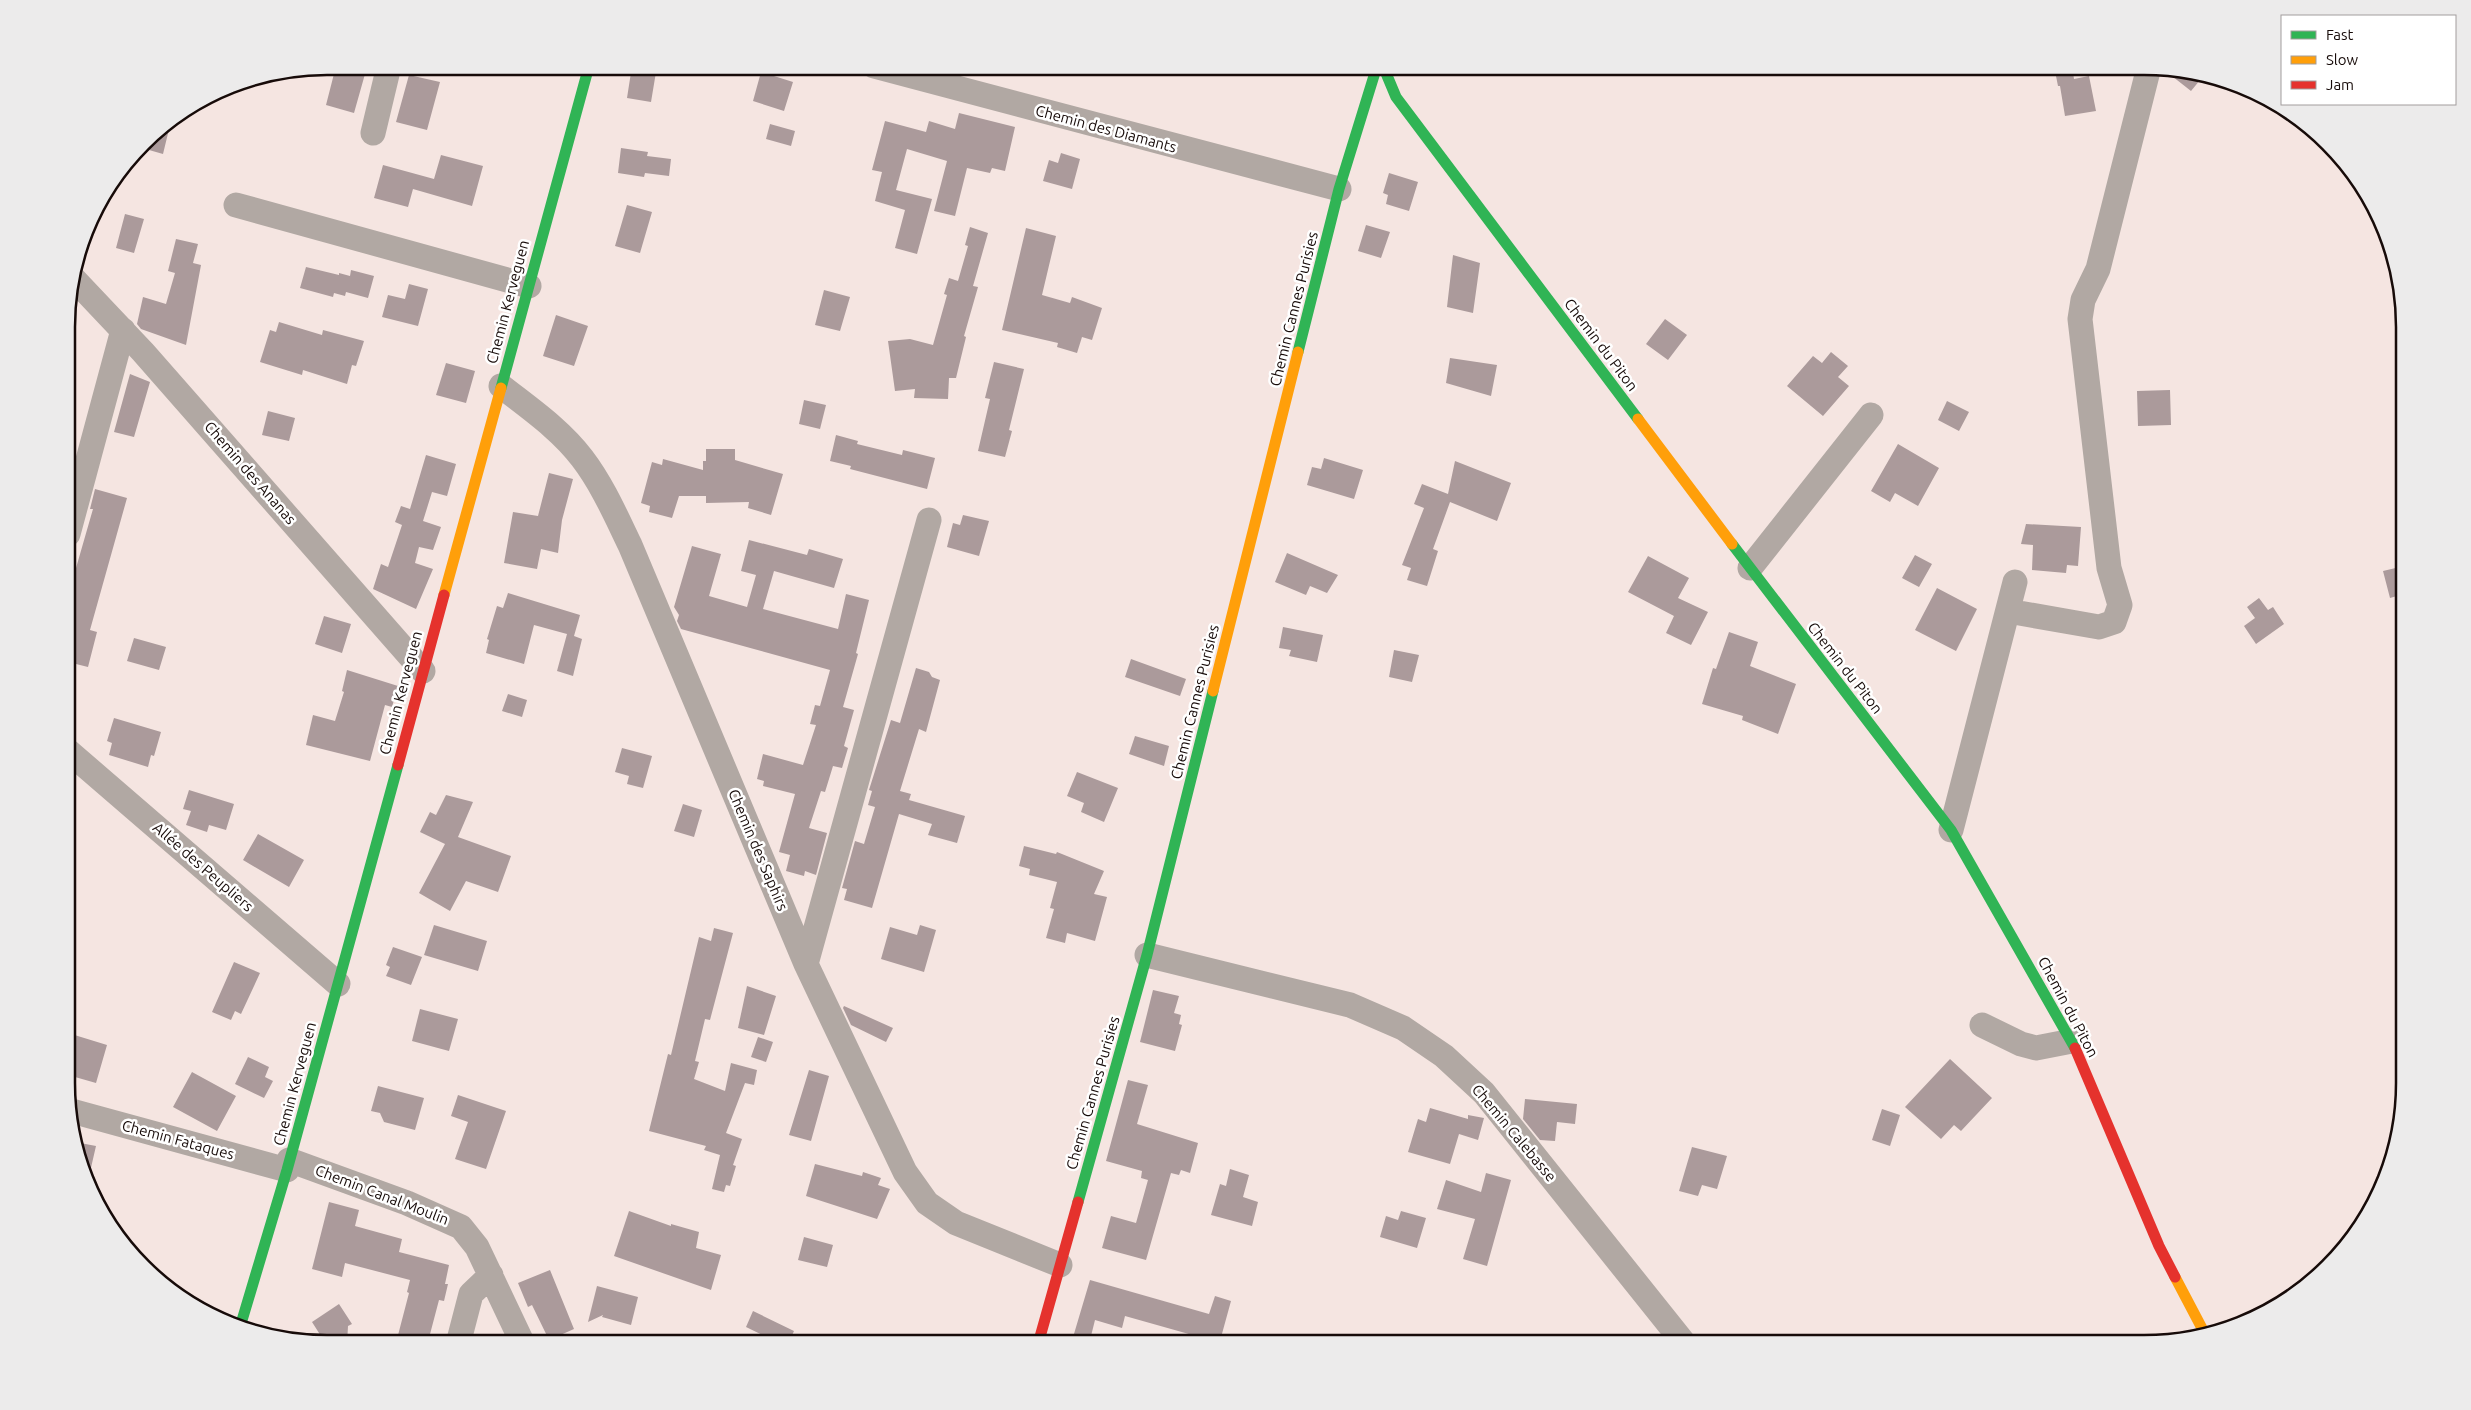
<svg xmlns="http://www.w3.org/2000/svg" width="2471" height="1410" font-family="Ubuntu,sans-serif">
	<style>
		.building { fill: #ab9a9b }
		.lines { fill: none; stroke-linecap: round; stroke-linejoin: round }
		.street { stroke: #b1a8a3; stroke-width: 25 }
		.fast { stroke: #30b455; stroke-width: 11 }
		.slow { stroke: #ff9f0a; stroke-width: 11 }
		.jam { stroke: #e5322d; stroke-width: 11 }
		.labels { text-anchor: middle; stroke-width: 5; stroke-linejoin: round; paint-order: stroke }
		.street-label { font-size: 15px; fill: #170b09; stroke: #fff }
		.rim { fill: none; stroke: #170b09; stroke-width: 2.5 }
	</style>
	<rect width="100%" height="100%" fill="#f5e5e1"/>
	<path class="building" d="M336 66 365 74 354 113 326 105Z
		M632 66H657L651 102 627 98Z
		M2054 66H2072L2074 79 2089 76 2096 111 2065 116 2060 86H2058Z
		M2163 69 2191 72 2205 74 2191 91Z
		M761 72 793 82 784 111 753 101Z
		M409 75 440 82 427 130 396 122Z
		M959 113 1015 127 1005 171 992 168 990 173 967 168 955 216 934 211 947 161 907 149 896 190 932 199 917 254 895 248 905 210 875 201 882 172 872 170 885 121 926 132 929 121 955 129Z
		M171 121 163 154 142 148 155 131Z
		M770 124 795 131 791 146 766 139Z
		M621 148 648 152 647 156 671 159 669 176 645 173 644 177 618 173Z
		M1061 153 1080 159 1072 189 1043 181 1049 160 1058 163Z
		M441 155 483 166 472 206 413 189 408 207 374 198 383 165 434 179Z
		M1389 173 1418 182 1409 211 1386 204 1388 195 1383 193Z
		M627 205 652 212 640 253 615 246Z
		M125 214 144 219 134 253 116 248Z
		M1366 225 1390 232 1381 258 1358 251Z
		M970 227 988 233 973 286 978 287 964 336 966 337 956 378H949L948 399 914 398 915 389 895 391 888 341 910 339 933 345 947 295 944 294 949 278 958 281 968 246 965 245Z
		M1026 228 1056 236 1042 295 1070 303 1072 297 1102 308 1092 340 1082 337 1077 353 1057 347 1058 343 1002 330Z
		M176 239 198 244 193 263 201 265 186 345 141 329 137 324 143 297 166 304 175 273 168 271Z
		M1453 255 1480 263 1473 313 1447 307Z
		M306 267 339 275V273L350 276 351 270 374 276 368 298 346 292 345 296 334 293 333 297 300 288Z
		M409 284 428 289 418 326 382 317 388 295 405 299Z
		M824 290 850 297 840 331 815 325Z
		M556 315 588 326 574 366 543 356Z
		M1665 319 1687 335 1668 360 1646 344Z
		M279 322 322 335 323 330 364 341 356 366 352 365 347 384 303 370 302 375 260 362 270 330 276 332Z
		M1831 352 1848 366 1838 377 1849 386 1823 416 1787 386 1813 356 1822 363Z
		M1450 358 1497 365 1491 396 1446 383Z
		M994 362 1024 369 1009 430 1012 431 1005 457 978 451 990 399 985 398Z
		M446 363 475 371 466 403 436 395Z
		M130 374 150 382 134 437 114 432Z
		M2170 390 2171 425 2138 426 2137 391Z
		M804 400 826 405 820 429 799 424Z
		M1947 401 1969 412 1959 431 1938 420Z
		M268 411 295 418 289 441 262 435Z
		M836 435 858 441 857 444 902 455 903 450 935 458 927 489 850 469 851 466 830 461Z
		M1898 444 1939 468 1918 506 1895 493 1890 502 1871 491Z
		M706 449H735V460L783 474 771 515 748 508 749 502 706 503V496H679L672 518 649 512 650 506 641 503 652 462 662 465 663 459 703 470V461H706Z
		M426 455 456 464 447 496 432 492 423 521 441 527 433 550 419 547 415 563 433 569 416 609 373 589 381 564 388 567 402 525 395 522 401 506 410 509Z
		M1324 458 1363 470 1354 499 1307 485 1312 467 1321 469Z
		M1455 461 1511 483 1497 521 1450 502 1433 549 1438 551 1427 586 1407 580 1411 568 1402 565 1424 508 1414 504 1422 484 1448 494Z
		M549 473 573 479 562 520 558 553 541 549 537 569 504 563 513 512 538 516Z
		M95 489 127 498 90 630 97 632 88 667 68 662V629L72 613 68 612V607L73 589 71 588 74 575 93 509H90Z
		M963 515 989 521 979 556 947 547 953 523 960 525Z
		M2026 524 2081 527 2078 566 2067 565 2066 573 2032 570 2033 545 2021 544Z
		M749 540 807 555 809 549 843 559 834 588 774 571 763 609 838 629 846 594 869 600 856 653 858 654 843 707 854 710 844 746 848 748 842 768 833 766 825 792 821 791 809 828 827 833 816 875 805 871 804 876 786 871 790 855 779 852 795 794 763 786 764 781 757 779 763 754 803 765 816 725 810 724 815 705 820 706 830 670 681 629 677 621 679 615 674 607 692 546 721 554 709 596 747 607 756 575 741 571Z
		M1287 553 1338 575 1327 593 1310 586 1306 595 1275 582Z
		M1915 555 1932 564 1919 587 1902 578Z
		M1648 556 1689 578 1678 598 1708 612 1691 645 1666 633 1674 616 1628 592Z
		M2404 566V594L2390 598 2383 571Z
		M1937 588 1977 609 1956 651 1915 630Z
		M508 593 580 615 574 636 582 639 573 676 557 671 567 634 534 625 524 664 486 653 489 640 487 639 497 606 503 608Z
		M2259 598 2268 610 2273 607 2284 624 2256 644 2244 626 2255 618 2247 607Z
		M324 616 351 624 342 653 315 644Z
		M1283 627 1323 635 1317 662 1289 656 1291 650 1279 648Z
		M1729 632 1758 642 1750 666 1796 684 1778 734 1742 720 1743 716 1702 704 1713 668 1716 669Z
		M134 638 166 647 159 670 127 661Z
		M1394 650 1419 655 1412 682 1389 677Z
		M1131 659 1186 679 1180 696 1125 677Z
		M916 668 929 672 932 677 940 680 926 732 919 729 900 791 911 794 909 800 965 816 957 843 928 835 932 824 899 814 872 908 844 900 847 889 842 888 855 841 864 844 875 807 868 805 872 791 869 790 891 720 900 723Z
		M347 670 398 686 392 707 385 705 370 761 306 745 313 715 335 721 344 692 342 691Z
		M508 694 527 700 522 717 502 711Z
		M114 718 161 732 154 756 151 755 148 767 109 755 112 743 107 741Z
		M1135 736 1169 746 1164 766 1129 754Z
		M622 748 652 756 643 788 627 784 629 776 615 772Z
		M1077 772 1118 788 1104 822 1081 812 1084 803 1067 796Z
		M189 790 234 804 226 830 209 825 207 832 186 825 191 811 183 809Z
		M446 795 473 802 458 837 511 856 498 892 466 881 450 911 419 893 445 844 420 832 430 812 436 815Z
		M683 804 702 810 694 837 674 831Z
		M258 834 304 860 289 887 243 860Z
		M1024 846 1056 854 1057 852 1104 871 1094 894 1107 897 1095 941 1067 933 1065 943 1046 938 1054 909 1050 908 1057 882 1029 875 1030 869 1019 866Z
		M434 925 487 941 478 971 424 955Z
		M920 925 936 930 924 972 881 959 890 927 917 935Z
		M714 928 733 933 710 1020 705 1019 695 1061 699 1062 694 1079 725 1091 731 1063 757 1070 754 1085 745 1083 726 1133 742 1139 733 1165 736 1166 730 1186 726 1185 724 1192 712 1189 720 1155 704 1150 706 1146 649 1131 668 1054 671 1055 699 937 711 941Z
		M393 947 422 957 411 985 386 976 390 967 386 965Z
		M234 962 260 973 241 1014 235 1011 231 1020 212 1012Z
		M747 986 776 996 764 1035 738 1028Z
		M1153 990 1179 996 1174 1013 1181 1015 1179 1024 1182 1025 1175 1051 1140 1042Z
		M844 1006 893 1028 886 1042 851 1025 843 1008Z
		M420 1009 458 1019 449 1051 412 1041Z
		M68 1033 107 1045 96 1083 68 1075Z
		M758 1037 773 1042 766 1062 751 1057Z
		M248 1057 269 1067 265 1077 273 1081 264 1098 235 1084Z
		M1950 1059 1992 1098 1961 1131 1954 1125 1941 1139 1905 1107Z
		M809 1070 829 1076 811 1141 789 1135Z
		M192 1072 236 1096 217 1131 173 1107Z
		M1128 1080 1148 1085 1137 1124 1198 1143 1190 1173 1181 1170 1179 1175 1171 1173 1146 1260 1102 1248 1111 1216 1136 1223 1148 1180 1141 1178 1142 1171 1106 1161Z
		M378 1086 424 1098 415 1130 384 1122 380 1113 371 1111Z
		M458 1095 506 1111 486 1169 455 1159 468 1122 451 1116Z
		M1525 1099 1577 1104 1575 1124 1557 1122 1555 1141 1540 1140 1523 1119Z
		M1430 1108 1468 1119V1115L1484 1118 1478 1140 1459 1134 1450 1164 1408 1152 1418 1119 1426 1122Z
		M1882 1109 1900 1115 1890 1146 1872 1140Z
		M75 1142 96 1146 87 1185 86 1183Z
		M1692 1147 1727 1156 1717 1189 1702 1185 1698 1196 1679 1191Z
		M815 1164 862 1176 863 1172 881 1178 878 1185 890 1189 877 1219 806 1196Z
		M1230 1169 1249 1175 1243 1197 1258 1202 1252 1226 1211 1215 1220 1184 1226 1186Z
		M1486 1173 1511 1180 1487 1266 1463 1259 1475 1219 1437 1209 1446 1180 1481 1192Z
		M329 1202 359 1210 355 1226 402 1239 399 1252 449 1265 445 1284H448L444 1301 439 1300 429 1338 419 1335 417 1344 397 1339 409 1293 407 1292 410 1280 345 1263 342 1277 312 1269Z
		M629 1211 671 1226V1224L699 1232 696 1248 721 1255 711 1290 614 1256Z
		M1401 1211 1426 1218 1417 1248 1380 1237 1386 1216 1398 1220Z
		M804 1237 833 1245 827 1267 798 1260Z
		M550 1270 574 1329 549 1340 532 1305 528 1307 518 1283Z
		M1090 1280 1209 1314 1215 1296 1231 1301 1220 1341 1203 1336V1338L1125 1316 1122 1328 1095 1320 1089 1344H1071Z
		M597 1286 638 1297 631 1325 602 1317 603 1315 588 1322Z
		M339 1304 352 1324 348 1326 347 1344H326L312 1322Z
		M753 1311 794 1331 788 1344H781L746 1327Z"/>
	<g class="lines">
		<path class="street" d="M874 66 1339 189
			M373 133 389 66
			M236 205 529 286
			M73 278 143 352 423 671
			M501 386C529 408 560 429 582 458 602 484 616 516 630 545L806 964 905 1172 927 1203 956 1223 1060 1265
			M68 534 123 330
			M1750 568 1871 415
			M2008 611 2099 627 2114 622 2120 605 2109 568 2080 319 2083 300 2098 269 2149 67
			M68 751 338 984
			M1951 830 2015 582
			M1147 955 1350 1005 1403 1028 1444 1056 1484 1093 1684 1343
			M806 964 929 520
			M1982 1025 2021 1044 2036 1048 2072 1041
			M68 1110 287 1170
			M289 1160 407 1203 461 1227 477 1247 523 1344
			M458 1344 471 1294 491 1275"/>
		<path class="fast" d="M1383 66 1396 97 1638 419
			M1298 352 1339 189 1377 66
			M501 388 589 66
			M1732 544 1951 830 2075 1048
			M1078 1202 1147 955 1213 691
			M240 1327 287 1170 398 765"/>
		<path class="slow" d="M1638 419 1732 544
			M444 595 501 388
			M1213 691 1298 352
			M2175 1277 2205 1334"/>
		<path class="jam" d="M398 765 444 595
			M2075 1048 2159 1246 2175 1277
			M1038 1344 1078 1202"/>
	</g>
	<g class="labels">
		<g class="street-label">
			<text transform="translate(1106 129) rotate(15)" y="5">Chemin des Diamants</text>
			<text transform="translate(508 302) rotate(-75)" y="5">Chemin Kerveguen</text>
			<text transform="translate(1294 309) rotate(-76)" y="5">Chemin Cannes Purisies</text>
			<text transform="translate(1601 345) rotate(53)" y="5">Chemin du Piton</text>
			<text transform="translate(250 473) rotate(49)" y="5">Chemin des Ananas</text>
			<text transform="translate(1845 668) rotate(52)" y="5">Chemin du Piton</text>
			<text transform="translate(401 693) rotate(-75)" y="5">Chemin Kerveguen</text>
			<text transform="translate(1195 702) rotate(-76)" y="5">Chemin Cannes Purisies</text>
			<text transform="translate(758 850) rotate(67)" y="5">Chemin des Saphirs</text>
			<text transform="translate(203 867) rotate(41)" y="5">Allée des Peupliers</text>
			<text transform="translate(2068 1007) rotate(62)" y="5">Chemin du Piton</text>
			<text transform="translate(295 1084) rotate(-75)" y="5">Chemin Kerveguen</text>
			<text transform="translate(1093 1093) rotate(-74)" y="5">Chemin Cannes Purisies</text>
			<text transform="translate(1514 1133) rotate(50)" y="5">Chemin Calebasse</text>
			<text transform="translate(178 1140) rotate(15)" y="5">Chemin Fataques</text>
			<text transform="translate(382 1195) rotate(21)" y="5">Chemin Canal Moulin</text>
		</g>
	</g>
	<path d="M0 0H2471V1410H0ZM327 75H2144A252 252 0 0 1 2396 327V1083A252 252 0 0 1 2144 1335H327A252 252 0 0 1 75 1083V327A252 252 0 0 1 327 75Z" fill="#ecebeb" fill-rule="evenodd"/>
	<path class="rim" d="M327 75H2144A252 252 0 0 1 2396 327V1083A252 252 0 0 1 2144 1335H327A252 252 0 0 1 75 1083V327A252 252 0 0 1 327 75Z"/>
	<rect x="2281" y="15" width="175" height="90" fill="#ffffff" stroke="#a29d9d"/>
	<rect x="2291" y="31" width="25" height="8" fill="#30b455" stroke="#a29d9d"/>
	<text x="2326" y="40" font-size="15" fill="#170b09">Fast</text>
	<rect x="2291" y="56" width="25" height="8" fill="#ff9f0a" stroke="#a29d9d"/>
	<text x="2326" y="65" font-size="15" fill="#170b09">Slow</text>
	<rect x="2291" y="81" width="25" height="8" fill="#e5322d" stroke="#a29d9d"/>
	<text x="2326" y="90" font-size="15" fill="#170b09">Jam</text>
</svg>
